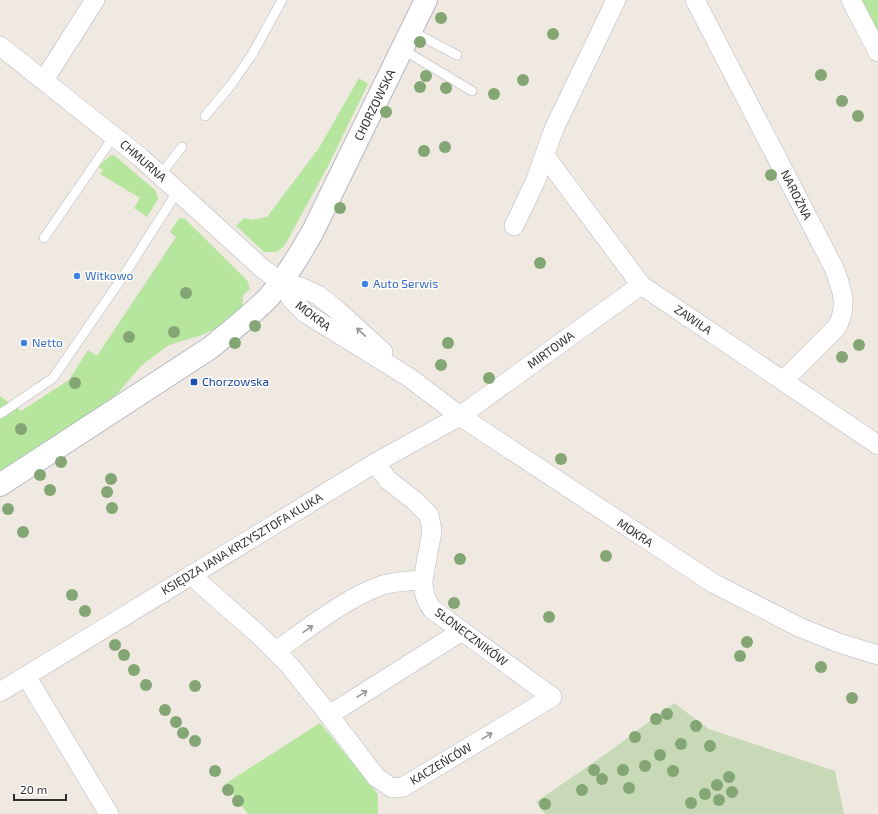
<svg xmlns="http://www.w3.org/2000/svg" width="878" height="814" font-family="'Exo 2',sans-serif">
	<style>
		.green { fill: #b6e59e }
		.cemetery { fill: #c8d9b8 }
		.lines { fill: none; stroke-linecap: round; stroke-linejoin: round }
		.lane-casing { stroke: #b4b7c1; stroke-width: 10 }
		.street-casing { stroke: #b4b7c1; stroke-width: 20 }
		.secondary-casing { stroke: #b4b7c1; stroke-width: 24 }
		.lane { stroke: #fff; stroke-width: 9 }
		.street { stroke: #fff; stroke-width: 19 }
		.secondary { stroke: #fff; stroke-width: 22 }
		.tree { fill: #84a574 }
		.oneway { stroke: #969696 }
		.shop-dot { fill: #3f7fe0; stroke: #fff; stroke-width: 1.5 }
		.transit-dot { fill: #1a4fb4; stroke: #fff; stroke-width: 1.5 }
		.labels { text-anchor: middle; stroke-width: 3; stroke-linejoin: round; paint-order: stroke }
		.street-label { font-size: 12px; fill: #2e2e2e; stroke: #fff }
		.shop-label { font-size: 12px; fill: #366cbe; stroke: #fff; text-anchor: start }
		.transit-label { font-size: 12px; fill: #164399; stroke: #fff; text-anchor: start }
	</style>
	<rect width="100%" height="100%" fill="#efe9e1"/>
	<path class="green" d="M860 0H878V33Z
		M359 78 368 84 328 166 285 245 277 252H264L236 226 244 218 252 220 267 217 319 148Z
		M114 155 156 191 158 199 147 217 134 208 140 198 100 174 103 170 98 167 110 156Z
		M179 218 185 219 247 280 250 289 243 295 242 310 218 328 199 336 169 345 142 365 111 401 0 474V396L21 411 69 380 88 350 97 356 176 237 170 232Z
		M320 723 378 794V814H248L225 784Z"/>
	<path class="cemetery" d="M674 703 709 729 835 771 844 814H545L536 802 610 751Z"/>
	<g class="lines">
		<g class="lane-casing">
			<path id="lane" d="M411 31 457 55
				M402 49 472 91
				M205 116 231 85 253 53 282 0
				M160 175 182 147
				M44 238 114 136
				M0 414 53 378 126 272 172 200 179 193"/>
		</g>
		<g class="street-casing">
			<path id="street" d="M695 0 834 268C842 289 849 307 836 328L784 380
				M851 0 878 52
				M0 46 140 157 263 269 281 282 300 287 318 295 337 310 383 352
				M44 80 95 0
				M545 156 641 285 878 445
				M514 226 535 182 554 129 616 0
				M281 282 291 299 305 313 410 378 460 416 713 583 801 628 839 643 878 655
				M192 574 203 586 258 634 290 666 329 715 376 777 392 788 403 787 408 784 552 697 432 609C425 600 423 591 423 580L432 531 429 515 415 501 388 480 375 463
				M276 651C307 629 347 597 383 585 396 581 410 581 423 580
				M26 676 109 814
				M0 692 375 463 460 416 641 285
				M329 715 462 631"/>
		</g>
		<g class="secondary-casing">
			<path id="secondary" d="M0 485 210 348C230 332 250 316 268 298 286 278 300 254 313 231L426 0"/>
		</g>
		<use href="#lane" class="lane"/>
		<use href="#street" class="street"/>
		<use href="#secondary" class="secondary"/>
	</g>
	<g class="tree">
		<circle cx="441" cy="18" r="6"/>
		<circle cx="553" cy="34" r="6"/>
		<circle cx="420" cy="42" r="6"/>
		<circle cx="821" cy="75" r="6"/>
		<circle cx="426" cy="76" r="6"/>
		<circle cx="523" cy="80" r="6"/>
		<circle cx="420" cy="87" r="6"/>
		<circle cx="446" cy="88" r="6"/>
		<circle cx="494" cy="94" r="6"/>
		<circle cx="842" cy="101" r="6"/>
		<circle cx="386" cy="112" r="6"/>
		<circle cx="858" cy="116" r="6"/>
		<circle cx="445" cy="147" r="6"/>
		<circle cx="424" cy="151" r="6"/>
		<circle cx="771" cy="175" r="6"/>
		<circle cx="340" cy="208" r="6"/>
		<circle cx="540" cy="263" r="6"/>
		<circle cx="186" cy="293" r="6"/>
		<circle cx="255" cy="326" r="6"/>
		<circle cx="174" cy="332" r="6"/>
		<circle cx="129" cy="337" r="6"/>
		<circle cx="235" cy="343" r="6"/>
		<circle cx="448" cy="343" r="6"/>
		<circle cx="859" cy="345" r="6"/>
		<circle cx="842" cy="357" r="6"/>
		<circle cx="441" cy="365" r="6"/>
		<circle cx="489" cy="378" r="6"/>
		<circle cx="75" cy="383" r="6"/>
		<circle cx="21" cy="429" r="6"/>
		<circle cx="561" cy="459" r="6"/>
		<circle cx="61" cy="462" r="6"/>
		<circle cx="40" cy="475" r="6"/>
		<circle cx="111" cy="479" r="6"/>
		<circle cx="50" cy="490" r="6"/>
		<circle cx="107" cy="492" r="6"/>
		<circle cx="112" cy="508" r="6"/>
		<circle cx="8" cy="509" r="6"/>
		<circle cx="23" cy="532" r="6"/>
		<circle cx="606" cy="556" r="6"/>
		<circle cx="460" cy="559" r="6"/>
		<circle cx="72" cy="595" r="6"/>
		<circle cx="454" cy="603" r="6"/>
		<circle cx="85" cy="611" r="6"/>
		<circle cx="549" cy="617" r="6"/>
		<circle cx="747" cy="642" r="6"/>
		<circle cx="115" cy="645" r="6"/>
		<circle cx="124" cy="655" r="6"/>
		<circle cx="740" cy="656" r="6"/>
		<circle cx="821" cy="667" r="6"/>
		<circle cx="134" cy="670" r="6"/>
		<circle cx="146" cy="685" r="6"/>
		<circle cx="195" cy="686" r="6"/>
		<circle cx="852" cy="698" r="6"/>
		<circle cx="165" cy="710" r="6"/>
		<circle cx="667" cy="714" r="6"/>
		<circle cx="656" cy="719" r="6"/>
		<circle cx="176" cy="722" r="6"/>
		<circle cx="696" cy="726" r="6"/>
		<circle cx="183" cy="733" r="6"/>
		<circle cx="635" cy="737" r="6"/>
		<circle cx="195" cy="741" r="6"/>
		<circle cx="681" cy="744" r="6"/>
		<circle cx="710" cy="746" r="6"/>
		<circle cx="660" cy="755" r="6"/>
		<circle cx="645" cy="766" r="6"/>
		<circle cx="594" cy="770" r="6"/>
		<circle cx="623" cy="770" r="6"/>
		<circle cx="215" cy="771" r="6"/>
		<circle cx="673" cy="771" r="6"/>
		<circle cx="729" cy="777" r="6"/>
		<circle cx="602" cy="779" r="6"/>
		<circle cx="717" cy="785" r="6"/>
		<circle cx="629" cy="788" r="6"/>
		<circle cx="228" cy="790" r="6"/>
		<circle cx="582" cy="790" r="6"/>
		<circle cx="732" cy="792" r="6"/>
		<circle cx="705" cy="794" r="6"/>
		<circle cx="719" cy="800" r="6"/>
		<circle cx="238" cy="801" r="6"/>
		<circle cx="691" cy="803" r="6"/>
		<circle cx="545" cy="804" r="6"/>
	</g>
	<defs><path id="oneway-shaft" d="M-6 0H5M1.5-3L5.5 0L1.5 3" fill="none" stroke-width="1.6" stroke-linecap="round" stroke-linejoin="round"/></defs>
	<g class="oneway">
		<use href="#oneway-shaft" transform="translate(361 332) rotate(-137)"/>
		<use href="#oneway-shaft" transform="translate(308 629) rotate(-35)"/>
		<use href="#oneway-shaft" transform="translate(362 694) rotate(-32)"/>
		<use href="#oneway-shaft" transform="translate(487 736) rotate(-31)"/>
	</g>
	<g class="shop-dot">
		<circle cx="77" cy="276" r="4"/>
		<circle cx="365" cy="284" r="4"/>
		<circle cx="24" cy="343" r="4"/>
	</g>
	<rect class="transit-dot" x="190" y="378" width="8" height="8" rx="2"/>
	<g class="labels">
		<g class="street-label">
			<text transform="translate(375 105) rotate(-64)" y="4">CHORZOWSKA</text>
			<text transform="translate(143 161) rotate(41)" y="4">CHMURNA</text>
			<text transform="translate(796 195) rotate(63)" y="4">NAROŻNA</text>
			<text transform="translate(313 316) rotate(37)" y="4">MOKRA</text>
			<text transform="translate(693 320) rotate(34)" y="4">ZAWIŁA</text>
			<text transform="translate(551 350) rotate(-36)" y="4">MIRTOWA</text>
			<text transform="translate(635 533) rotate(34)" y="4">MOKRA</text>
			<text transform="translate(242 544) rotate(-31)" y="4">KSIĘDZA JANA KRZYSZTOFA KLUKA</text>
			<text transform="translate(471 637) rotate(37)" y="4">SŁONECZNIKÓW</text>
			<text transform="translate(441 764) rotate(-31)" y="4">KACZEŃCÓW</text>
		</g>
		<g class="shop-label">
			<text x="85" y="280">Witkowo</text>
			<text x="373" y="288">Auto Serwis</text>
			<text x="32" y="347">Netto</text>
		</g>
		<g class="transit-label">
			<text x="202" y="386">Chorzowska</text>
		</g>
	</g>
	<path d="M14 794v6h52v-6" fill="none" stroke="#2e2e2e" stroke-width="2"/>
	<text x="20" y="794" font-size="12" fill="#2e2e2e" stroke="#ffffff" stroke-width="3" paint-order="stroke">20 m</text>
</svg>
